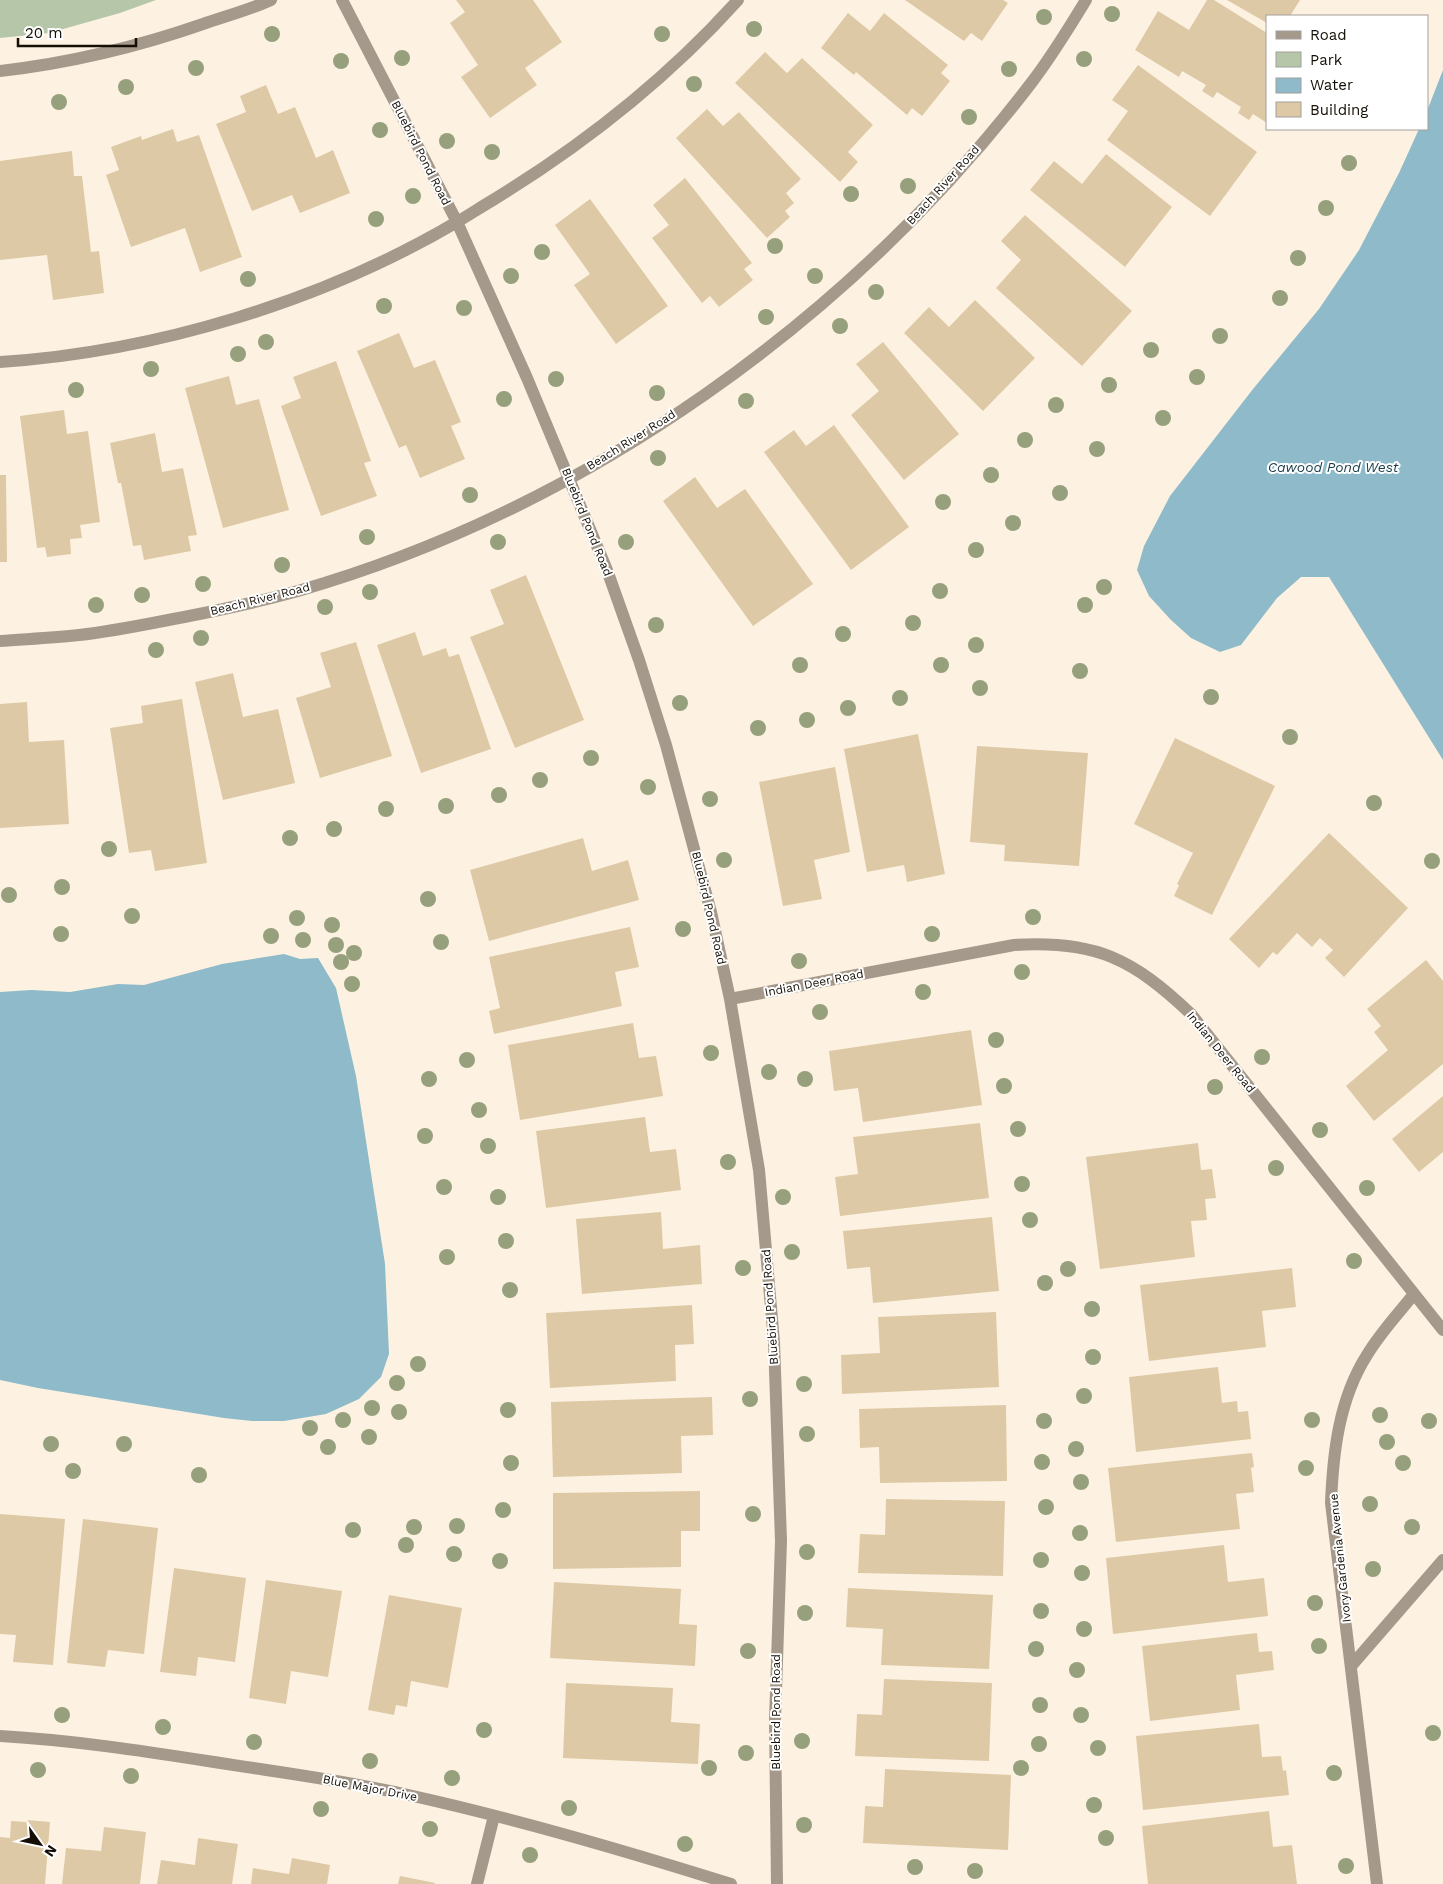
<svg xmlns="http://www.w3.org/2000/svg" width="1443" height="1884" font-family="'Work Sans',sans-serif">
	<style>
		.green { fill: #b6c7a9 }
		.water { fill: #8ebaca }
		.building { fill: #dec9a6 }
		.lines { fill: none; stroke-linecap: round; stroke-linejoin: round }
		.minor { stroke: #a4998b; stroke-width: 12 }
		.tree { fill: #96a07c }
		.labels { text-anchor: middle; stroke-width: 4; stroke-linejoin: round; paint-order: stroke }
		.street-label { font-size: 12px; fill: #140e05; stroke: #fff }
		.water-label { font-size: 14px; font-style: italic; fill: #153c49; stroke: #fff }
	</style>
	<rect width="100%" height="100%" fill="#fdf2e1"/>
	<path class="green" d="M0 0H156L120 13 49 33 0 38Z"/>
	<path class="water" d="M1443 70V760L1329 577H1301L1277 598 1241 645 1220 652 1191 638 1171 620 1149 596 1137 570 1144 546 1170 496 1253 389 1319 309 1359 250 1399 173 1419 129H1427V111Z
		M284 954 300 959 318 958 336 988 356 1076 385 1264 389 1354 381 1377 359 1399 326 1414 284 1421H252L224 1418 38 1388 0 1380V992L31 990 70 992 118 984 144 985 222 964Z"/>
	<path class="building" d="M456 0H533L562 42 525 68 537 85 490 118 461 77 478 65 450 23 465 12Z
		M905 0H1003L1008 3 982 41 971 33 964 41Z
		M1207 0H1214L1267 33V123L1253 114 1249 120 1238 113 1241 107 1217 92 1213 98 1202 91 1206 85 1182 71 1179 77 1135 50 1158 11 1189 30Z
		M1227 0H1300L1290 16H1267V23Z
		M848 13 870 31 884 13 948 65 941 73 950 81 922 116 912 108 907 115 856 72 854 75 821 48Z
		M765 52 787 73 802 58 873 125 848 152 858 162 840 182 735 83Z
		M1138 65 1257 152 1210 216 1107 140 1128 111 1112 100Z
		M266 85 278 114 295 107 316 158 333 150 350 193 300 213 292 195 252 211 216 124 246 112 240 96Z
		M707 109 723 126 739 112 801 179 786 193 794 203 785 211 790 217 767 238 676 138Z
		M173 129 177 142 199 135 242 257 200 272 185 228 131 247 106 175 119 170 111 147 141 136 142 140Z
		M72 151 74 176H82L91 252 99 251 104 293 53 300 47 255 0 260V161Z
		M1106 154 1172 207 1125 267 1030 190 1054 161 1082 184Z
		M685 178 752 263 744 269 753 280 719 307 710 296 702 303 652 238 669 225 653 205Z
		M590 199 668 306 616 344 574 285 590 274 555 225Z
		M1025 215 1132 311 1082 366 996 288 1021 260 1001 241Z
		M975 300 1035 358 983 411 904 333 929 307 949 327Z
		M399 333 414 368 435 360 461 422 451 426 465 459 420 478 406 445 399 448 357 351Z
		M883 342 959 434 904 480 851 415 879 391 856 364Z
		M336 361 371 461 364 463 377 496 321 516 281 406 301 398 293 377Z
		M229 376 236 405 259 399 289 510 223 528 185 388Z
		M64 410 67 434 88 431 100 522 80 525 82 538 70 539 71 554 47 557 45 547 37 548 20 416Z
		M834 425 909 527 851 570 764 452 794 430 806 446Z
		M155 433 162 472 183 468 197 535 188 536 191 551 144 560 141 545 133 546 121 483H118L110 443Z
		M0 475H6L7 562H0Z
		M695 477 717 508 745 489 813 584 753 626 663 501Z
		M526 575 584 720 515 748 470 637 504 624 490 590Z
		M415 632 423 656 446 648 449 657 459 654 491 749 421 773 377 645Z
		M356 642 392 756 320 778 296 698 331 687 320 653Z
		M233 673 243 717 278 709 295 783 223 800 195 682Z
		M182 699 207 863 155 871 151 850 129 853 110 728 143 723 141 706Z
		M27 702 29 742 64 740 69 824 0 828V704Z
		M918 734 945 874 907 882 904 865 867 872 844 749Z
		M1175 738 1275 786 1212 915 1174 896 1179 885 1177 884 1193 853 1134 824Z
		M977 746 1088 753 1079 866 1004 861 1005 845 970 842Z
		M835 767 850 852 814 860 822 899 783 906 759 782Z
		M1329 833 1408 908 1344 977 1325 958 1333 950 1320 938 1312 947 1297 933 1277 955 1273 952 1259 968 1229 939Z
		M583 838 592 871 628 860 639 900 489 941 470 870Z
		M630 927 639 967 615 972 622 1006 494 1034 489 1011 500 1008 489 957Z
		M1426 960 1443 981V1064L1374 1121 1346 1086 1388 1050 1374 1032 1381 1026 1367 1009Z
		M633 1023 639 1058 656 1056 663 1096 520 1120 508 1045Z
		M971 1030 982 1105 863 1122 858 1088 834 1091 829 1051Z
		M1443 1096V1152L1419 1172 1392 1139Z
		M645 1117 650 1152 676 1149 681 1190 546 1208 536 1131Z
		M980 1123 989 1198 840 1216 835 1177 858 1174 853 1137Z
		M1198 1143 1201 1170 1212 1169 1216 1198 1205 1199 1207 1220 1191 1221 1195 1257 1100 1269 1086 1157Z
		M661 1212 663 1249 700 1245 702 1284 582 1294 576 1219Z
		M992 1217 999 1291 873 1303 870 1267 847 1269 843 1231Z
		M1292 1268 1296 1307 1262 1311 1266 1347 1149 1361 1140 1285Z
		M692 1305 694 1344 675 1345 676 1381 550 1388 546 1313Z
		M996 1312 999 1387 842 1394 841 1355 880 1353 878 1317Z
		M1218 1367 1222 1403 1237 1401 1238 1412 1248 1411 1251 1439 1136 1452 1129 1377Z
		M712 1397 713 1435 681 1436 682 1473 553 1477 551 1402Z
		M1006 1405 1007 1481 880 1483 879 1447 860 1448 859 1409Z
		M1252 1453 1254 1467 1251 1468 1254 1492 1236 1494 1240 1529 1116 1542 1108 1468Z
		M700 1491V1531H681V1567L553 1569V1493Z
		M886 1499 1005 1501 1003 1576 858 1573 860 1534 885 1535Z
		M0 1514 65 1519 53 1665 13 1662 16 1635 0 1634Z
		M83 1519 158 1528 144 1654 108 1650 105 1667 67 1663Z
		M1224 1545 1228 1582 1264 1578 1268 1616 1113 1634 1106 1558Z
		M174 1568 246 1578 235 1662 198 1657 196 1676 160 1672Z
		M266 1580 342 1591 328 1677 291 1671 286 1704 249 1698Z
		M554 1582 681 1589 679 1624 697 1625 695 1666 550 1658Z
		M848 1588 993 1595 989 1669 881 1665 883 1629 846 1627Z
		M389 1595 462 1608 448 1688 411 1681 407 1707 396 1705 394 1715 368 1710Z
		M1257 1633 1259 1652 1272 1651 1274 1670 1236 1675 1240 1710 1150 1721 1142 1646Z
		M884 1679 992 1683 989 1761 855 1756 857 1714 882 1715Z
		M566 1683 673 1688 671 1722 700 1724 698 1764 563 1758Z
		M1259 1724 1262 1757 1281 1756 1283 1771 1286 1770 1289 1795 1143 1810 1136 1736Z
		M885 1769 1011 1775 1008 1850 863 1843 865 1806 883 1807Z
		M1269 1811 1273 1847 1292 1845 1297 1884H1148L1142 1826Z
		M27 1820 50 1822 45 1884H0V1837L10 1838 11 1821 26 1822Z
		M104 1827 146 1832 140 1884H62L66 1848 101 1851Z
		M198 1838 238 1844 232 1884H157L161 1860 195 1865Z
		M292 1858 330 1865 327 1884H251L253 1868 289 1874Z
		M400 1876 435 1883V1884H398Z"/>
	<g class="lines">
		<path class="minor" d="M342 0 457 222 527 378 607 570 639 660 666 745 711 912 730 999 759 1170 774 1342 781 1541 775 1721 777 1884
			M0 71C70 63 137 47 203 24 226 16 249 10 271 0
			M0 362C155 352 323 301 457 222 469 215 481 207 493 200 583 145 667 79 738 0
			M0 641C26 639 53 638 79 635 116 631 152 623 189 616 225 609 262 601 298 591 586 508 850 320 1032 82 1052 56 1069 28 1086 0
			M730 999 1014 945C1096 940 1133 959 1191 1014L1443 1330
			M1352 1665 1443 1560
			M0 1736C72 1740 143 1751 214 1762 277 1772 341 1780 404 1794 514 1818 623 1850 731 1884
			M477 1884 494 1816
			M1377 1884 1331 1503C1333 1452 1339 1399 1367 1355 1380 1333 1398 1314 1414 1294"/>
	</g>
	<g class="tree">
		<circle cx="1112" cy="14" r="8"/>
		<circle cx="1044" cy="17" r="8"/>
		<circle cx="754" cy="29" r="8"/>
		<circle cx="272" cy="34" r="8"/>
		<circle cx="662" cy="34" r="8"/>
		<circle cx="402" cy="58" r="8"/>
		<circle cx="1084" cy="59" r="8"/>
		<circle cx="341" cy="61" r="8"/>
		<circle cx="196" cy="68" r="8"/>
		<circle cx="1009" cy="69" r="8"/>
		<circle cx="694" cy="84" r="8"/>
		<circle cx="126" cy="87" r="8"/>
		<circle cx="59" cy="102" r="8"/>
		<circle cx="969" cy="117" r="8"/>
		<circle cx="380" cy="130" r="8"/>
		<circle cx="447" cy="141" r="8"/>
		<circle cx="492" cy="152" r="8"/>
		<circle cx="1349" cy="163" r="8"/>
		<circle cx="908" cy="186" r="8"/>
		<circle cx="851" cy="194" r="8"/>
		<circle cx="413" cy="196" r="8"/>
		<circle cx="1326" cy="208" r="8"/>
		<circle cx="376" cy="219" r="8"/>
		<circle cx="775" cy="246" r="8"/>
		<circle cx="542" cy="252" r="8"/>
		<circle cx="1298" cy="258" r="8"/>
		<circle cx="511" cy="276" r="8"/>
		<circle cx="815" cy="276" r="8"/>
		<circle cx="248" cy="279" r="8"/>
		<circle cx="876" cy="292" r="8"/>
		<circle cx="1280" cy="298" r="8"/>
		<circle cx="384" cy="306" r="8"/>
		<circle cx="464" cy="308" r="8"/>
		<circle cx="766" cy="317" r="8"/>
		<circle cx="840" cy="326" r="8"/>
		<circle cx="1220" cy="336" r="8"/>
		<circle cx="266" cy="342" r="8"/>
		<circle cx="1151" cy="350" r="8"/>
		<circle cx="238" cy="354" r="8"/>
		<circle cx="151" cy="369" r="8"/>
		<circle cx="1197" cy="377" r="8"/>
		<circle cx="556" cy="379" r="8"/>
		<circle cx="1109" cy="385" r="8"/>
		<circle cx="76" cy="390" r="8"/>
		<circle cx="657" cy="393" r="8"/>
		<circle cx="504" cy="399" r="8"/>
		<circle cx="746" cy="401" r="8"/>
		<circle cx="1056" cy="405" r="8"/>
		<circle cx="1163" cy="418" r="8"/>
		<circle cx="1025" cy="440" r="8"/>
		<circle cx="1097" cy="449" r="8"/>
		<circle cx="658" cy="458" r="8"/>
		<circle cx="991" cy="475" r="8"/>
		<circle cx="1060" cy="493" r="8"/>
		<circle cx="470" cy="495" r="8"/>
		<circle cx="943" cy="502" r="8"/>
		<circle cx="1013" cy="523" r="8"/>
		<circle cx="367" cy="537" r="8"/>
		<circle cx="498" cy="542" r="8"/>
		<circle cx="626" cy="542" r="8"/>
		<circle cx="976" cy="550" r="8"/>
		<circle cx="282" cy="565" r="8"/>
		<circle cx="203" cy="584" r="8"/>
		<circle cx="1104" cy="587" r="8"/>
		<circle cx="940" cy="591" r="8"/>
		<circle cx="370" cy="592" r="8"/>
		<circle cx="142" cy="595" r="8"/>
		<circle cx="96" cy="605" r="8"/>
		<circle cx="1085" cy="605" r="8"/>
		<circle cx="325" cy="607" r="8"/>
		<circle cx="913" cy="623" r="8"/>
		<circle cx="656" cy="625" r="8"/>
		<circle cx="843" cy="634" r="8"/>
		<circle cx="201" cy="638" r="8"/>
		<circle cx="976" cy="645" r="8"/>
		<circle cx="156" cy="650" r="8"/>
		<circle cx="800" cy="665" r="8"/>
		<circle cx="941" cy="665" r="8"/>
		<circle cx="1080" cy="671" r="8"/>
		<circle cx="980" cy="688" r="8"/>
		<circle cx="1211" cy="697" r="8"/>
		<circle cx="900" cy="698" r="8"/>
		<circle cx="680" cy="703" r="8"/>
		<circle cx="848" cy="708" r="8"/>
		<circle cx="807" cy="720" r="8"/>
		<circle cx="758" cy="728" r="8"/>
		<circle cx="1290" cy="737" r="8"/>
		<circle cx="591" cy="758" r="8"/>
		<circle cx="540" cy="780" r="8"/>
		<circle cx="648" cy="787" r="8"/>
		<circle cx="499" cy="795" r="8"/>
		<circle cx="710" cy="799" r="8"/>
		<circle cx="1374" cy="803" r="8"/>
		<circle cx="446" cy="806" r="8"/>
		<circle cx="386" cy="809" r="8"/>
		<circle cx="334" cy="829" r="8"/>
		<circle cx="290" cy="838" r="8"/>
		<circle cx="109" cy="849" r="8"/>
		<circle cx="724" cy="860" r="8"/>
		<circle cx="1432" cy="861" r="8"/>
		<circle cx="62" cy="887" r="8"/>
		<circle cx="9" cy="895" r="8"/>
		<circle cx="428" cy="899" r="8"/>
		<circle cx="132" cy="916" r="8"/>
		<circle cx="1033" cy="917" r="8"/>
		<circle cx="297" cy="918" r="8"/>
		<circle cx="332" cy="925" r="8"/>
		<circle cx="683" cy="929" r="8"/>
		<circle cx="61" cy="934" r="8"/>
		<circle cx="932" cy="934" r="8"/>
		<circle cx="271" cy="936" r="8"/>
		<circle cx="303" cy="940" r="8"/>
		<circle cx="441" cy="942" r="8"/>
		<circle cx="336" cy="945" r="8"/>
		<circle cx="354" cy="953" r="8"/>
		<circle cx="799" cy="961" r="8"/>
		<circle cx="341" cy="962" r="8"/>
		<circle cx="1022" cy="972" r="8"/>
		<circle cx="352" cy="984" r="8"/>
		<circle cx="923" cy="992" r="8"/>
		<circle cx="820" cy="1012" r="8"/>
		<circle cx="996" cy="1040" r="8"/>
		<circle cx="711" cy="1053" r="8"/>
		<circle cx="1262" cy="1057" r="8"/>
		<circle cx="467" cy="1060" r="8"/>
		<circle cx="769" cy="1072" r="8"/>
		<circle cx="429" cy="1079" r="8"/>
		<circle cx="805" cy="1079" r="8"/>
		<circle cx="1004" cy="1086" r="8"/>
		<circle cx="1215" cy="1087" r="8"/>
		<circle cx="479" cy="1110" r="8"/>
		<circle cx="1018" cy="1129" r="8"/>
		<circle cx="1320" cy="1130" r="8"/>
		<circle cx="425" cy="1136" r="8"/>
		<circle cx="488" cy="1146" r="8"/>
		<circle cx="728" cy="1162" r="8"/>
		<circle cx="1276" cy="1168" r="8"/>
		<circle cx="1022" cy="1184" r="8"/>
		<circle cx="444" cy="1187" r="8"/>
		<circle cx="1367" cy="1188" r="8"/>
		<circle cx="498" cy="1197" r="8"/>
		<circle cx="783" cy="1197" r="8"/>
		<circle cx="1030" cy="1220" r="8"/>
		<circle cx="506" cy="1241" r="8"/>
		<circle cx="792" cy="1252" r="8"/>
		<circle cx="447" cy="1257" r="8"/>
		<circle cx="1354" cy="1261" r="8"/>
		<circle cx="743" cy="1268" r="8"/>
		<circle cx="1068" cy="1269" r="8"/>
		<circle cx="1045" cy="1283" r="8"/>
		<circle cx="510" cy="1290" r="8"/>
		<circle cx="1092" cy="1309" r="8"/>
		<circle cx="1093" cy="1357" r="8"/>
		<circle cx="418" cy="1364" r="8"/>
		<circle cx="397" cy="1383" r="8"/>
		<circle cx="804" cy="1384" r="8"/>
		<circle cx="1084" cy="1396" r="8"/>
		<circle cx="750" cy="1399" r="8"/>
		<circle cx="372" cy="1408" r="8"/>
		<circle cx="508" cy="1410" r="8"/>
		<circle cx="399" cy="1412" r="8"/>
		<circle cx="1380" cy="1415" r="8"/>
		<circle cx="343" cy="1420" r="8"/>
		<circle cx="1312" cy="1420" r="8"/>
		<circle cx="1044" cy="1421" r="8"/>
		<circle cx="1429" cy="1421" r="8"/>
		<circle cx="310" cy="1428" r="8"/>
		<circle cx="807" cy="1434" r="8"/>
		<circle cx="369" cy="1437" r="8"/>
		<circle cx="1387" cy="1442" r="8"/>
		<circle cx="51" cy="1444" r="8"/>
		<circle cx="124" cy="1444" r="8"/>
		<circle cx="328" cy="1447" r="8"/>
		<circle cx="1076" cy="1449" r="8"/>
		<circle cx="1042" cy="1462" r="8"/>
		<circle cx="511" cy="1463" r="8"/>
		<circle cx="1403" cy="1463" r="8"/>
		<circle cx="1306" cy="1468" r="8"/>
		<circle cx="73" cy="1471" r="8"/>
		<circle cx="199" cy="1475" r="8"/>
		<circle cx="1081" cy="1482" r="8"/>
		<circle cx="1370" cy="1504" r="8"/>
		<circle cx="1046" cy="1507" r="8"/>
		<circle cx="503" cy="1510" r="8"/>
		<circle cx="753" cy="1514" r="8"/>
		<circle cx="457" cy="1526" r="8"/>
		<circle cx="414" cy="1527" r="8"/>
		<circle cx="1412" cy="1527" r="8"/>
		<circle cx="353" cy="1530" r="8"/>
		<circle cx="1080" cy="1533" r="8"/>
		<circle cx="406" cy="1545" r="8"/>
		<circle cx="807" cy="1552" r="8"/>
		<circle cx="454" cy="1554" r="8"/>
		<circle cx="1041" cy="1560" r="8"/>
		<circle cx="500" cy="1561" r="8"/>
		<circle cx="1373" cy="1569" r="8"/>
		<circle cx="1082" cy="1573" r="8"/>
		<circle cx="1315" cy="1603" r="8"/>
		<circle cx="1041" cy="1611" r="8"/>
		<circle cx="805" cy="1613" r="8"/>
		<circle cx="1084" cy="1629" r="8"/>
		<circle cx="1319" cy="1646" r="8"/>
		<circle cx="1036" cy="1649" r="8"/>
		<circle cx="748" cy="1651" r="8"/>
		<circle cx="1077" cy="1670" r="8"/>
		<circle cx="1040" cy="1705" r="8"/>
		<circle cx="62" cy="1715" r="8"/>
		<circle cx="1081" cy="1715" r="8"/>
		<circle cx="163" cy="1727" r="8"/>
		<circle cx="484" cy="1730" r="8"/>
		<circle cx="1433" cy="1733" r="8"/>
		<circle cx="802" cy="1741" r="8"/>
		<circle cx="254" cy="1742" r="8"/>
		<circle cx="1039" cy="1744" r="8"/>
		<circle cx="1098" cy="1748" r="8"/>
		<circle cx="746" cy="1753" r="8"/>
		<circle cx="370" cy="1761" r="8"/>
		<circle cx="709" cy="1768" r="8"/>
		<circle cx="1021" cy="1768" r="8"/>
		<circle cx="38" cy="1770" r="8"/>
		<circle cx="1334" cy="1773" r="8"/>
		<circle cx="131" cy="1776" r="8"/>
		<circle cx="452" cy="1778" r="8"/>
		<circle cx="1094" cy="1805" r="8"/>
		<circle cx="569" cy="1808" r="8"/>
		<circle cx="321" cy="1809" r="8"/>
		<circle cx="804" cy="1825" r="8"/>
		<circle cx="430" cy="1829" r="8"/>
		<circle cx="1106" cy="1838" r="8"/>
		<circle cx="685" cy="1844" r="8"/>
		<circle cx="530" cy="1855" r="8"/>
		<circle cx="1346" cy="1866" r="8"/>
		<circle cx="915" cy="1867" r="8"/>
		<circle cx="975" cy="1871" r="8"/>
	</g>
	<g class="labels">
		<g class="street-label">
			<text transform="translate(421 153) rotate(63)" y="4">Bluebird Pond Road</text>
			<text transform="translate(943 185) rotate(-48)" y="4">Beach River Road</text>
			<text transform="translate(631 440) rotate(-32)" y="4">Beach River Road</text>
			<text transform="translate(587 522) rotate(68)" y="4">Bluebird Pond Road</text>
			<text transform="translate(260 599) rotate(-14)" y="4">Beach River Road</text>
			<text transform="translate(709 908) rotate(77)" y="4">Bluebird Pond Road</text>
			<text transform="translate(814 983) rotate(-11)" y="4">Indian Deer Road</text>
			<text transform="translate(1221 1052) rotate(51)" y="4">Indian Deer Road</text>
			<text transform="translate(770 1307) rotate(-94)" y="4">Bluebird Pond Road</text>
			<text transform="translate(1340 1558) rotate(-96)" y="4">Ivory Gardenia Avenue</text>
			<text transform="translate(776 1712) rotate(-90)" y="4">Bluebird Pond Road</text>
			<text transform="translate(370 1788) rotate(11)" y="4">Blue Major Drive</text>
		</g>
		<g class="water-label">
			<text x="1333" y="472">Cawood Pond West</text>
		</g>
	</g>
	<rect x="1266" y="15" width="162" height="115" fill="#ffffff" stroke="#a19f9b"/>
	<rect x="1276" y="31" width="25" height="8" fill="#a4998b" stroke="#a19f9b"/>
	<text x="1310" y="40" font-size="15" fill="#140e05">Road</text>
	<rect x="1276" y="52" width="25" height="15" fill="#b6c7a9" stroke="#a19f9b"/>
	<text x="1310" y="65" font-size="15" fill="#140e05">Park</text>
	<rect x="1276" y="78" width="25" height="15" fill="#8ebaca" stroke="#a19f9b"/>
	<text x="1310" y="90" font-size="15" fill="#140e05">Water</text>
	<rect x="1276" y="102" width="25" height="15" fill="#dec9a6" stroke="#a19f9b"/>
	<text x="1310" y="115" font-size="15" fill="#140e05">Building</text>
	<g transform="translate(40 1844) rotate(123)" stroke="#ffffff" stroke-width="4" paint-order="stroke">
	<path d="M0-4L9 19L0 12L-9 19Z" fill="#140e05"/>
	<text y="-8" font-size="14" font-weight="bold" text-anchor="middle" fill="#140e05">N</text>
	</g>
	<path d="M18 38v8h118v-8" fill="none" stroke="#140e05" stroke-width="2.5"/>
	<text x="25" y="38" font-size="15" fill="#140e05" stroke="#ffffff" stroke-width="4" paint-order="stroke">20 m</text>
</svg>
